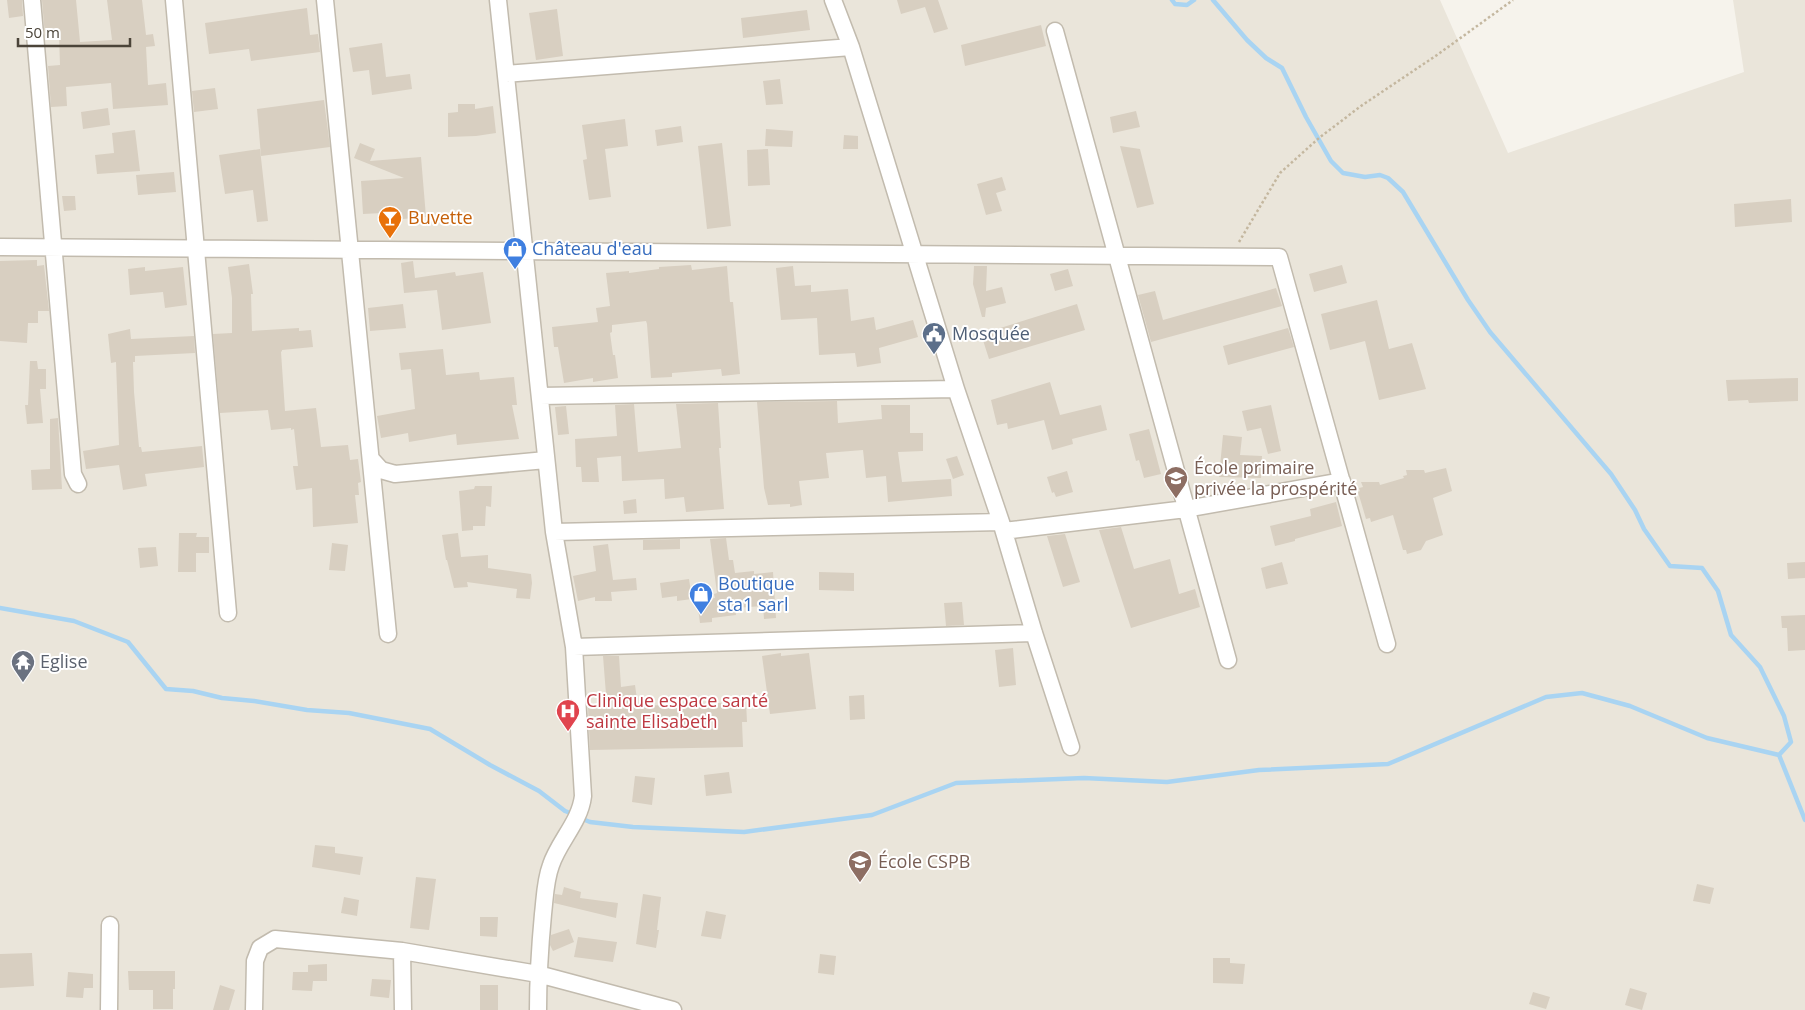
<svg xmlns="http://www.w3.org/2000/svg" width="1805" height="1010" font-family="'Open Sans',sans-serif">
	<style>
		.residential { fill: #eae5da }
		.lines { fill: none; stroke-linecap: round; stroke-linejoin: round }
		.stream { stroke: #a9d4f2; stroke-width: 4.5 }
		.building { fill: #d8cfc1 }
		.street-casing { stroke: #c2bbae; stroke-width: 19 }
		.path { stroke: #c4b79f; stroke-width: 2.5; stroke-dasharray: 2.5 2.5; stroke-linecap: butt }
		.street { stroke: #fff; stroke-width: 16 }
		.labels { text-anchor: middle; stroke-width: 4; stroke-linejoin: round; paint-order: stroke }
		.food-label { font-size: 18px; fill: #c56008; stroke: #fff; text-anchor: start }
		.shop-label { font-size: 18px; fill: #366cbe; stroke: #fff; text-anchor: start }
		.service-label { font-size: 18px; fill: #4e5e75; stroke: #fff; text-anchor: start }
		.education-label { font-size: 18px; fill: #785e54; stroke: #fff; text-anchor: start }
		.worship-label { font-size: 18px; fill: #5b616d; stroke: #fff; text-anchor: start }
		.health-label { font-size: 18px; fill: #be3a42; stroke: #fff; text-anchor: start }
	</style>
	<rect width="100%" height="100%" fill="#f6f3ec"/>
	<path class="residential" d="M0 0H1440L1508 153 1744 72 1733 0H1805V1010H0Z"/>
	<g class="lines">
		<path class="stream" d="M1172 0 1175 4 1187 5 1194 0
			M1213 0 1247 40 1266 58 1282 68 1306 117 1331 161 1343 173 1365 177 1380 175 1388 178 1403 192 1468 300 1490 332 1611 474 1635 510 1644 529 1670 566 1702 568 1718 591 1731 635 1760 667 1784 716 1791 742 1779 755
			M0 608 74 621 128 642 166 689 193 691 222 698 254 701 307 710 349 713 430 729 490 765 539 791 565 811 573 814
			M580 818 590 822 633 827 744 832 872 815 956 783 1084 778 1167 782 1259 770 1388 764 1546 697 1582 693 1630 706 1707 738 1779 755 1805 820"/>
	</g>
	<path class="building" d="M7 0H22L23 16 9 18Z
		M42 0H76L80 42 112 40 107 0H142L146 35 153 34 155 46 146 47 148 85 166 83 168 105 113 109 111 83 66 87 67 106 51 107 48 66 60 65 59 35 45 36Z
		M897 0H938L948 29 934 33 925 7 901 14Z
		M307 8 310 35 318 34 320 52 251 61 249 49 209 54 205 23Z
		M557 9 563 56 536 60 529 13Z
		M807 10 810 30 743 38 741 18Z
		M1041 25 1046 46 965 66 961 45Z
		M382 43 386 77 410 74 412 89 372 95 369 70 353 72 349 48Z
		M780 79 783 104 766 105 763 81Z
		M215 88 218 109 194 112 192 91Z
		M324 100 330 147 261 156 257 109Z
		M458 104H475V109L493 106 496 133 476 136 448 137V113L458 112Z
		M108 108 110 125 83 129 81 112Z
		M1136 111 1140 127 1113 133 1110 117Z
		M625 119 628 146 605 149 611 197 589 200 583 160 587 159 582 125Z
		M681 126 683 142 657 146 655 130Z
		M766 129 793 131 792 147 765 146Z
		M135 130 140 171 97 174 95 155 114 153 112 133Z
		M844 135 858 136V149H843Z
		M360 143 375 149 370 161 421 157 426 217 403 219 402 212 363 214 361 181 404 178 354 158Z
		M722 143 731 226 707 229 698 146Z
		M1120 146 1140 149 1154 204 1137 208Z
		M260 149 268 221 257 222 253 190 225 194 219 155Z
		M768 149 770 185 748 186 747 150Z
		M174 172 176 192 138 195 136 175Z
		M1002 177 1006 190 996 193 1002 211 986 215 977 184Z
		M62 196H75L76 210 64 211Z
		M1791 199 1792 222 1735 227 1734 204Z
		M37 260V266L44 265 49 311H38V323H28L27 343 0 341V261Z
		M413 261 415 278 455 272 456 276 483 272 491 323 442 330 437 290 404 293 401 263Z
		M249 264 253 294H251L252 331 299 328V331L311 330 313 347 282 350V351L281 352 285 411 316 408 321 447 348 445 350 460 358 459 361 482 358 483 359 495H355L358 523 313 527 312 488 296 490 293 466H298L294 429 291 430V428L271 430 268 410 220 413 213 334 232 333V298L228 267Z
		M691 265 692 270 727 266 730 302H733L740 374 722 376 721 369 672 373V377L651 378 647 324 646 321 612 325V332L610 333 613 355H615L618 378 593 382V378L564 383 558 347H554L552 327 598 322 596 308 610 306 606 273 629 271V273L659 269V267Z
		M1342 265 1347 283 1314 292 1309 274Z
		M793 266 795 286 811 285V292L848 289 851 321 874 317 876 330 913 320 918 337 879 348 881 363 857 367 855 353 819 355 817 318 781 320 776 268Z
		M974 266H987L986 291 1002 287 1006 303 986 308 985 317H982L973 284Z
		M145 267V271L183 267 187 305 165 308 163 292 130 295 128 269Z
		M1068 269 1073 286 1055 291 1050 274Z
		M1276 288 1282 306 1151 342 1138 295 1155 291 1163 320Z
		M1377 300 1389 349 1412 343 1426 389 1379 400 1365 341 1330 350 1321 314Z
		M403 304 406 328 370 331 368 308Z
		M1077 304 1085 330 989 359 981 334Z
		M1288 328 1294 347 1228 365 1223 346Z
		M130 329 131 339 194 336 195 353 135 356V362H133L134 392 139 447H141L142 452 202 446 204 467 145 474 147 486 123 490 119 465 86 469 83 451 119 445 116 362 111 363 108 334Z
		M443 349 446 375 479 372 480 380 514 377 517 405H512L519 439 457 445 456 434 409 442 408 433 381 438 377 416 415 409 411 369 401 370 399 353Z
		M30 361H37L38 369H46V389H40L43 423 27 424 25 405H28Z
		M1798 378V401L1749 403 1748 400 1728 401 1726 380Z
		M1050 382 1060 415 1101 405 1107 430 1072 439 1073 444 1052 450 1044 420 1008 429 1007 423 997 425 991 400Z
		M837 401 838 423 882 419 881 405H910V433H923V451L898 452 902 482 951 479 952 496 888 502 886 476 866 478 863 450 826 453 829 478 799 481 802 505 790 507V504L768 505 764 488 757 402Z
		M718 403 721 448H719L724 509 686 512 684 497 665 499 664 479 622 481 621 456 597 458 599 482H582L581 467H576L575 439 617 436 615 405 634 404 638 452 681 448 676 404Z
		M1271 405 1281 451 1268 454 1261 428 1247 431 1242 411Z
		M566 406 569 434 558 435 555 407Z
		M58 418 62 489 32 490 31 470 50 469V419Z
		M1149 429 1161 474 1144 478 1139 460 1136 461 1129 434Z
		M1223 435 1242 437 1240 455 1262 456 1261 478 1219 477Z
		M957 456 964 475 953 479 946 459Z
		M1446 468 1452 491 1433 498 1443 535 1426 541 1421 550 1407 554 1406 550H1403L1393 515 1371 522 1370 518 1366 519 1358 492 1360 491 1359 488 1363 487 1361 482H1379L1380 485 1404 478 1403 476 1407 475 1406 470H1424L1425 473Z
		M1067 471 1073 492 1056 497 1054 492 1052 493 1047 477Z
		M475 486H492L491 507 486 506 485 526H473V530L462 531 459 491 474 489Z
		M636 499 637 513 624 514 623 501Z
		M1336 502 1342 526 1295 539V541L1275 546 1270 526 1311 516 1310 509Z
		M1121 527 1134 569 1170 559 1179 594 1195 589 1200 607 1131 628 1099 530Z
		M179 533H197L196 537H209V553H196V572H178Z
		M458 533 461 557 488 555V568L531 574 532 583 530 599 516 598 517 589 467 582 468 587 454 588 447 560H446L442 535Z
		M1065 534 1080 582 1063 587 1047 536Z
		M726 538 729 560H733L735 573 754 571V574L773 572 776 618 764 619 763 606 735 608 736 615 712 618V622L700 623 697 601 715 598 714 594 717 593 710 539Z
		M680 539V549L643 550V540Z
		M332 543 348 545 345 571 329 570Z
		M608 544 613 580 636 578 637 590 611 592 612 601H595V597L578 601 573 576 596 571 593 546Z
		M156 547 158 566 140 568 138 548Z
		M1282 562 1288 584 1266 589 1261 568Z
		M1805 562V578L1788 579 1787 563Z
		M819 572 854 573V591L819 590Z
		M689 579 692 599 677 601V596L662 598 660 583Z
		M962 602 964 625 946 626 944 603Z
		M1805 615V650L1788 651 1787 628H1782L1781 616Z
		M1013 648 1016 685 999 687 995 650Z
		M781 653V656L809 653 816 709 770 714 762 656Z
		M603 656H619L621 687 635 685 638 706 746 702 747 722H742L743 747 590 750 588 708 607 707Z
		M864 695 865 719 850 720 849 696Z
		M729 772 732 793 706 796 704 775Z
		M635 776 655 778 652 805 632 802Z
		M315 845 335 847V853L363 857 360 875 312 867Z
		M416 877 436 879 429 930 410 928Z
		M1697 884 1714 888 1710 904 1693 901Z
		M564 887 581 892 580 898 618 903 616 918 554 903 555 894 562 895Z
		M643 894 661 897 657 930H659L656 948 636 944Z
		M344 897 359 900 357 916 341 913Z
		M706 911 726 915 721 939 701 936Z
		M480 917H498L497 937 480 936Z
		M569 929 574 942 553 951 550 945 551 935Z
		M578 937 617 942 613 962 574 957Z
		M32 953 34 986 0 988V954Z
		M820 954 836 956 834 975 818 973Z
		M1213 958H1230V963L1245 964 1243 984 1213 983Z
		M327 964V981H313L312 991 292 990 293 972H308V965Z
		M128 971H175V989H173V1009H153V990H129Z
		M68 972 93 974V988H84L83 998 66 997Z
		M372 979 391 980 389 998 370 996Z
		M220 985 235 990 229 1010H213Z
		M480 985H498V1010H480Z
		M1630 988 1647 993 1642 1010 1625 1005Z
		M1533 992 1550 997 1546 1009 1529 1004Z"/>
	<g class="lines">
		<g class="street-casing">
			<path id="street" d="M32 0 73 474 78 484
				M174 0 228 613
				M325 0 388 634
				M498 0 554 532 574 647 583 796C580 822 559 841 551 865 545 881 545 897 543 914 540 946 538 978 538 1010
				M833 0 851 47 956 389 1001 522 1034 633 1071 747
				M1055 31 1228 660
				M506 74 851 47
				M0 247 1279 257 1387 644
				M540 396 956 389
				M371 459 381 470 395 474 546 460
				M1004 531 1186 509 1342 481
				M554 532 1001 522
				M574 647 1034 633
				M402 951 403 1010
				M109 1010 110 925
				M254 1010 255 961 260 948 275 939 402 951 538 974 673 1010"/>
		</g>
		<path class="path" d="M1239 242 1280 173 1319 138 1361 106 1437 55 1513 0"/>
		<use href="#street" class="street"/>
	</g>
	<defs>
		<g id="bar-pin" transform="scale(1.25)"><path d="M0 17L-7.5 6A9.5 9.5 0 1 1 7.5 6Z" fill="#e8710a" stroke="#fff"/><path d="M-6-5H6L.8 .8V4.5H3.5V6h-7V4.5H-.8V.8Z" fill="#fff"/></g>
		<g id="shop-pin" transform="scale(1.25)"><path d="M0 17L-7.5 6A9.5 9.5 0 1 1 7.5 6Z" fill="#3f7fe0" stroke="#fff"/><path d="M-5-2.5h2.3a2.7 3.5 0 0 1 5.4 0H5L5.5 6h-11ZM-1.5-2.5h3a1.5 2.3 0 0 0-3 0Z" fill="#fff"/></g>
		<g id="civic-pin" transform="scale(1.25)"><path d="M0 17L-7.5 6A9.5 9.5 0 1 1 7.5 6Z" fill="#5c6f8a" stroke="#fff"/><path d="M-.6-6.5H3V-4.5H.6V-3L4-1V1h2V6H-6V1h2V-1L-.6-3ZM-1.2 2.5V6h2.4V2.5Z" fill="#fff"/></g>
		<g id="school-pin" transform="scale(1.25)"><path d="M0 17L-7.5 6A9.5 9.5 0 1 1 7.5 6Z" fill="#8d6e63" stroke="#fff"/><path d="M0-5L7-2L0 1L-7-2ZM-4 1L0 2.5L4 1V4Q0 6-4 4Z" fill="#fff"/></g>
		<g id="temple-pin" transform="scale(1.25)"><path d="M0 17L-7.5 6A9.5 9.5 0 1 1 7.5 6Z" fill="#6b7280" stroke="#fff"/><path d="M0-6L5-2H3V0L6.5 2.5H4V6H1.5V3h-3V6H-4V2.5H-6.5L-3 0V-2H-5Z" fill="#fff"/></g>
		<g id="hospital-pin" transform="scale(1.25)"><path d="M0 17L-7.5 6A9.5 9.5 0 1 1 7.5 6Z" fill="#e0444e" stroke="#fff"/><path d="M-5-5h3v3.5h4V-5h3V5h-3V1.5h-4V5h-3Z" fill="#fff"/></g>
	</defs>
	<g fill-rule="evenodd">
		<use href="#bar-pin" x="390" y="218"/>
		<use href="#shop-pin" x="515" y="249"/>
		<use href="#civic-pin" x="934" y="334"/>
		<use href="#school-pin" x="1176" y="478"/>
		<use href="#shop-pin" x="701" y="594"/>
		<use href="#temple-pin" x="23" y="662"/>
		<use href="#hospital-pin" x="568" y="711"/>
		<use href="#school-pin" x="860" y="862"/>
	</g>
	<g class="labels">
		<g class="food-label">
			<text x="408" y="224">Buvette</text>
		</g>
		<g class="shop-label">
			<text x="532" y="255">Château d'eau</text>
			<text x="718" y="590">Boutique<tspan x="718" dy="21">sta1 sarl</tspan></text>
		</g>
		<g class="service-label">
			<text x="952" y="340">Mosquée</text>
		</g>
		<g class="education-label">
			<text x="1194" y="474">École primaire<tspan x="1194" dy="21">privée la prospérité</tspan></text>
			<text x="878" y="868">École CSPB</text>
		</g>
		<g class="worship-label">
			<text x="40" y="668">Eglise</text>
		</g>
		<g class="health-label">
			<text x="586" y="707">Clinique espace santé<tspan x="586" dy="21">sainte Elisabeth</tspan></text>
		</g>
	</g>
	<path d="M18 38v8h112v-8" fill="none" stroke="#4b4439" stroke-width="2.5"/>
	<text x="25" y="38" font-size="15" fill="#4b4439" stroke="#ffffff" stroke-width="4" paint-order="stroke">50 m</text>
</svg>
